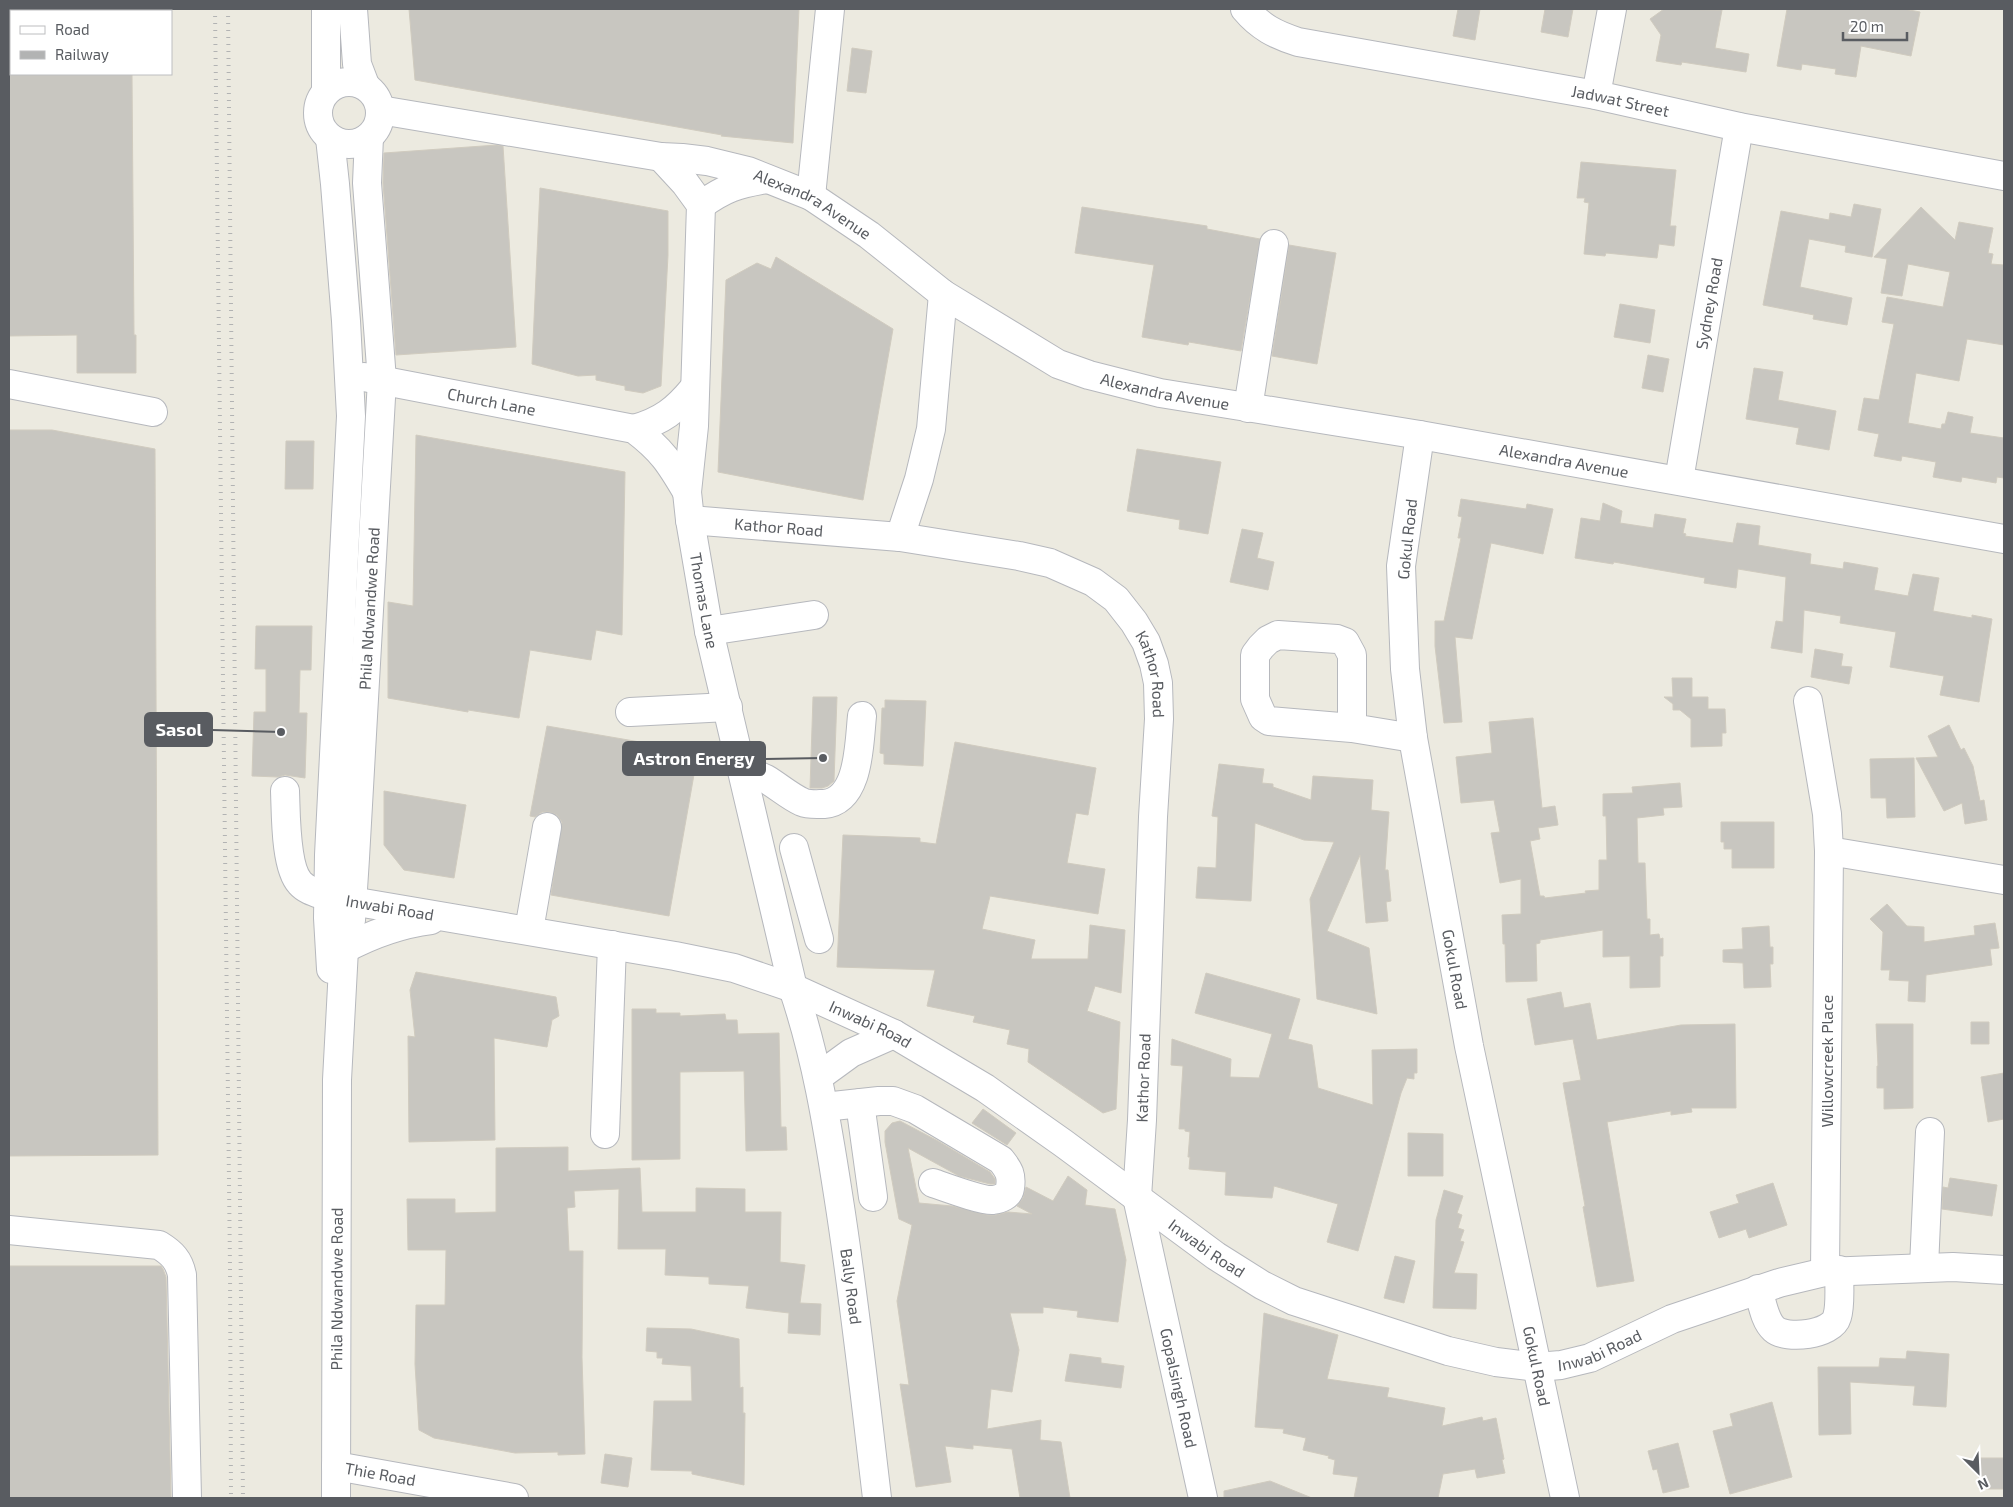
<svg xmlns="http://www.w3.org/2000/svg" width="2013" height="1507" font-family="'Exo 2',sans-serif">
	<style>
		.building { fill: #c8c6c0; stroke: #d0cbbf }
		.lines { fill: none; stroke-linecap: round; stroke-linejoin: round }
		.minor-casing { stroke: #b6b8bd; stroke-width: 30 }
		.minor { stroke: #fff; stroke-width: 28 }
		.rail { stroke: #b2b3b3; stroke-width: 4; stroke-dasharray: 1 6; stroke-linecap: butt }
		.labels { text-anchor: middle; stroke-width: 5; stroke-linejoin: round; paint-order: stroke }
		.street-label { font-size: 16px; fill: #595c61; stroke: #fff }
		.leader { fill: none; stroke: #595c61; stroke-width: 2 }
		.callout-dot { fill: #595c61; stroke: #fff; stroke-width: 2 }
		.callout { fill: #595c61; stroke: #595c61; stroke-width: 2 }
		.callout-label { font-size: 18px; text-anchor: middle; font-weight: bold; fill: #fff }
	</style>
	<rect width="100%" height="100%" fill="#eceae0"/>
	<path class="building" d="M409 9H799L793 143 721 136 722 135 415 80Z
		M1458 9H1480L1475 40 1453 36Z
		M1545 9H1573L1568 37 1541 32Z
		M1664 9 1722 10 1715 48 1749 54 1746 72 1682 62 1681 65 1656 61 1661 35 1650 19Z
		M1787 9H1904L1920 12 1911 56 1861 46 1856 77 1835 74 1836 69 1802 64 1801 70 1777 66Z
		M852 48 872 51 866 93 847 91Z
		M9 74H132L134 335H136V373H77V335L9 336Z
		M497 145 503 146 516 347 396 355 383 183 384 153Z
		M1581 162 1676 170 1670 226H1676L1674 246 1659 244 1657 258 1606 253 1605 256 1584 254 1589 203 1584 202 1585 198H1577Z
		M540 188 668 211V255L661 386 643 393 625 390V386L596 380V375L578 376 532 364Z
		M1854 204 1881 209 1872 257 1845 252 1846 246 1809 239 1800 287 1852 298 1847 325 1813 319 1814 315 1763 305 1781 211 1829 220 1830 213 1851 217Z
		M1082 207 1207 226V229L1260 239 1241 351 1189 342 1188 345 1142 337 1154 265 1075 253Z
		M1921 207 1955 240 1959 222 1993 228 1988 253 1993 254 1991 264 2004 265V345L1967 339 1959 381 1916 373 1908 423 1941 429 1942 424H1945L1948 412 1973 417 1970 433 2004 438V478L1997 477 1996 483 1962 477 1961 482 1933 477 1936 462 1902 456 1901 461 1874 456 1879 434 1858 430 1864 398 1879 400 1894 324 1882 322 1887 297 1943 307 1950 272 1908 264 1902 296 1881 293 1887 259 1874 257Z
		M1289 245 1336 253 1317 364 1272 356Z
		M776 257 893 329 863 500 718 472 726 280 757 263 771 269Z
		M1620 304 1655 310 1650 343 1614 337Z
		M1648 355 1669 359 1663 392 1642 388Z
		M1754 368 1783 372 1778 400 1836 411 1829 450 1796 444 1799 428 1746 419Z
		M9 430H52L155 449 158 1155 9 1156Z
		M416 435 625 472 622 635 596 630 591 660 530 650 519 718 468 710V712L388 698V602L413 606Z
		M286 441H314L313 489H285Z
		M1137 449 1221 462 1208 534 1179 529 1180 520 1127 511Z
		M1461 499 1526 509 1527 504 1553 509 1543 554 1491 543 1472 639 1455 637 1462 722 1444 723 1435 646V621H1444L1461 538H1458L1462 517 1458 516Z
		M1603 503 1622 511 1620 523 1653 528 1655 514 1686 519 1683 533 1686 534 1685 536 1733 543 1737 523 1760 526 1758 545 1811 554 1810 564 1843 569 1844 562 1878 568 1874 590 1908 596 1913 574 1939 578 1933 611 1972 618V615L1992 619 1979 702 1940 695 1944 676 1890 667 1896 632 1840 623 1841 616 1804 610 1802 653 1771 648 1776 621 1783 622 1786 577 1738 569 1736 588 1704 583 1705 578 1614 562 1613 564 1575 558 1581 518 1600 521Z
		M1242 529 1263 533 1257 558 1274 562 1268 590 1230 582Z
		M256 626H312L311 670H300L299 713H307L305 778 285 775 278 777 252 776 254 712H266V669H255Z
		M1815 649 1843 654 1841 666 1852 667 1849 684 1811 677Z
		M1672 678H1692V697H1708V709H1725L1726 733H1722V746L1691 747V719L1680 710H1673V704L1664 697H1673Z
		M813 697H837L834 781 828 786 822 788H810Z
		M885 700 926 701 923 766 884 764V754L880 753 882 708H885Z
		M1533 718 1542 808 1555 806 1558 825 1538 828 1540 839 1530 841 1540 896H1544L1545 898 1586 893 1585 891 1599 890V860H1607L1606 816H1603V794L1633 793 1632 787 1680 783 1682 807 1663 808 1664 815 1637 818 1638 863H1645L1647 919H1650V935L1659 934 1660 939 1663 938V956H1660V987L1630 988V956L1603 957V930L1540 940V943L1536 944 1537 981 1506 982 1505 944H1503L1502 915 1521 914V879L1500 883 1491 833 1500 832 1494 800 1461 803 1456 757 1492 753 1489 722Z
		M1949 725 1961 750 1964 748 1973 766 1980 801 1984 800 1987 820 1965 824 1962 803 1944 811 1916 758 1938 757 1928 736Z
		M547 726 698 752 669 916 551 895 562 822 557 815 550 812H542L535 817 530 816Z
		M955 742 1096 768 1088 815 1076 813 1067 863 1105 869 1098 914 990 896 982 929 1035 940 1031 959H1088L1090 925 1125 930 1121 993 1095 986 1087 1011 1120 1022 1116 1109 1103 1113 1028 1062 1029 1049 1007 1044 1010 1030 973 1022 975 1016 927 1006 935 970 837 967 843 835 920 838V842L936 844Z
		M1914 758 1915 817 1887 818 1886 798H1871L1870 759Z
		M1219 764 1264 769 1262 783 1273 784V787L1311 800 1313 776 1373 780 1371 810 1389 812 1385 870H1388L1391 901 1386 902 1388 921 1366 923 1360 855 1327 931 1369 948 1377 1014 1317 999 1310 899 1334 842 1304 840 1255 823 1251 901 1196 898 1198 867 1216 868 1218 817 1212 816Z
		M384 791 466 805 454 878 404 870 384 845Z
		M1721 822H1774V868H1732V849H1724V842H1721Z
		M1887 904 1907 926 1924 927V942L1975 935 1974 926 1995 923 1999 948 1990 949 1992 965 1926 975 1925 1002 1908 1001 1909 981 1889 980 1890 970H1881L1883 932 1870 919Z
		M1769 926 1770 947H1773V964H1770L1771 987 1744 988 1743 963 1723 962V950L1743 949 1742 928Z
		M416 972 556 997 559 1016 552 1020 547 1047 494 1038 495 1140 409 1142 408 1036 415 1037 410 990Z
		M1206 973 1300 999 1288 1039 1312 1045 1318 1088 1373 1105 1372 1050 1417 1049V1073H1414V1079L1407 1078 1401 1093 1358 1251 1327 1242 1338 1204 1274 1186 1272 1198 1225 1195 1226 1172 1189 1169 1190 1157H1188L1190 1132 1185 1131V1129H1179L1183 1066 1171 1065 1172 1039 1231 1059 1230 1077 1259 1078 1272 1034 1195 1013Z
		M1561 992 1564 1008 1590 1003 1597 1040 1681 1025 1735 1024 1736 1108H1691L1692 1112 1671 1115V1111L1607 1122 1634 1281 1597 1287 1583 1207 1585 1206 1563 1083 1581 1080 1573 1039 1535 1045 1527 999Z
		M632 1009H656V1013H680V1016L725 1014 726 1020H737L738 1034 779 1033 781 1127H786L787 1150 746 1151 744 1071 680 1072V1159L632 1160Z
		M1971 1022H1989V1044H1971Z
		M1876 1024H1913V1108L1884 1109V1088H1877V1066H1878Z
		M2004 1073V1119L1988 1122 1981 1077Z
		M983 1109 1016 1133 1007 1145 972 1123Z
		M900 1121 938 1141 990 1172 995 1179V1184H990L959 1176 908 1148 919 1203 952 1206 987 1215H996L1008 1212 1032 1214 1017 1206 1023 1198 1026 1187 1053 1201 1068 1176 1087 1190 1085 1205 1115 1209 1126 1260 1118 1322 1077 1317 1078 1311 1043 1307V1313H1010L1019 1350 1012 1392 991 1389 987 1429 1041 1420 1040 1440 1061 1442 1070 1498H1020L1012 1449 973 1445V1449L945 1446 951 1482 916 1487 900 1384 909 1385 897 1301 912 1225 899 1219 885 1142V1131L892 1123Z
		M1408 1133 1443 1134V1176H1408Z
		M568 1147V1171L640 1168 642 1212H696V1188L745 1189V1212H781L780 1262 805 1265 800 1303 821 1304 820 1335 788 1333 789 1313 746 1308 749 1286 709 1284V1277L665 1275 666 1249H618L619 1189 574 1191 575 1207 567 1208 569 1251H583L582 1358 585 1454 558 1455V1452L515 1453 434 1438 419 1430 415 1364 416 1305H445L446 1250H408L407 1199H455V1213L496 1212V1148Z
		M1950 1178 1997 1185 1992 1216 1942 1209 1943 1187 1948 1188Z
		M1773 1183 1787 1225 1749 1238 1746 1229 1719 1238 1710 1212 1739 1203 1736 1195Z
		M1444 1190 1463 1196 1457 1213 1462 1215 1458 1228 1464 1230 1460 1241 1464 1242 1454 1273 1477 1274 1476 1309 1433 1308 1436 1220Z
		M1395 1256 1415 1261 1404 1303 1384 1298Z
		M9 1266H161L163 1269 166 1277 171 1498H9Z
		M1264 1313 1338 1335 1327 1379 1389 1388 1387 1397 1445 1408 1442 1426 1482 1417 1483 1421 1496 1418 1504 1459 1502 1460 1505 1473 1477 1478 1475 1469 1443 1474 1438 1498H1354L1358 1477 1333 1474 1335 1460 1328 1458 1329 1456 1303 1450 1306 1438 1283 1433 1284 1429 1255 1427Z
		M647 1328 691 1329 739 1339 740 1388 743 1387V1413H745L744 1485 692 1474V1471L651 1470 654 1401H692L691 1366 662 1364 663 1358H657V1352L646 1351Z
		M1907 1351 1949 1354 1946 1407 1913 1405 1915 1386 1850 1382 1851 1434 1819 1435 1818 1367H1879L1880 1358 1906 1359Z
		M1070 1354 1101 1358V1363L1124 1366 1121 1388 1065 1381Z
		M1772 1402 1792 1477 1730 1494 1713 1431 1733 1426 1730 1414Z
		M1678 1443 1689 1487 1663 1493 1657 1469 1653 1470 1648 1451Z
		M605 1454 632 1458 628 1487 601 1483Z
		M1979 1458H2004V1489H1979Z
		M1270 1481 1312 1498H1224V1491Z"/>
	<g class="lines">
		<g class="minor-casing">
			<g id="minor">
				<path d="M353 9 357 64 365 85"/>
				<path id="s1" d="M1245 9C1260 27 1276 35 1298 42L1596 95 1739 127 2004 176"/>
				<circle cx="349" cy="113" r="31"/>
				<path d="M326 91V9"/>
				<path d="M1596 95 1612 9"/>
				<path id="s2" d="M380 110 661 157 682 158 707 161 748 171 811 196 869 235 943 294 1058 364 1089 375 1160 393 1420 435 2004 539"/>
				<path d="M330 138 335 184 346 321 351 416 329 855 328 918 331 969"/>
				<path id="s3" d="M661 157 685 183 701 205 694 426 687 492 690 520 709 631 793 988C816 1056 827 1123 838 1194 854 1295 865 1397 877 1498"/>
				<path d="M811 196 830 9"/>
				<path d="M701 205C725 188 737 184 767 179"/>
				<path id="s4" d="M364 377 634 429C662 450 670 463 687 492"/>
				<path d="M9 384 153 412"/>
				<path d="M1248 408 1274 244"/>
				<path d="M634 429C662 421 676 410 694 388"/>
				<path id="s5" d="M1420 435 1401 566 1405 669 1413 738 1469 1046 1565 1498"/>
				<path id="s6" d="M1679 480 1739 127"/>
				<path id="s7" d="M690 520 900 537 1019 556 1050 563 1093 582 1116 599 1134 622 1146 642 1154 664 1158 683 1159 719 1153 817 1142 1120 1137 1197 1203 1498"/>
				<path d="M900 537 919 479 931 429 943 294"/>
				<path d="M709 631 814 615"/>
				<path d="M1808 701 1827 814 1829 851 1825 1272"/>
				<path d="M630 712 728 707"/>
				<path d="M1352 728V655L1345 642 1337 639 1278 635 1268 640 1261 647 1255 655V699L1263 717 1269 721 1352 728 1413 738"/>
				<path d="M741 769C749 772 758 775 766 779 778 786 789 796 802 802 809 805 817 804 824 804 860 801 859 743 862 716"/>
				<path id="s8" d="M285 791C286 813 285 867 300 883 307 891 318 893 328 897L675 956 734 968 793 988 894 1034 985 1088 1063 1143 1216 1256 1262 1285 1294 1301 1448 1351 1496 1362 1537 1367 1561 1365 1590 1358 1672 1319 1779 1283 1825 1272 1953 1267 2004 1270"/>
				<path d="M794 848 819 939"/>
				<path d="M1829 851 2004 880"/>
				<path d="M529 930 547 827"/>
				<path d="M344 949C372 934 399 924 431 920"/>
				<path d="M818 1077 851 1053 894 1034"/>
				<path d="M860 1103 873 1197"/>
				<path d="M824 1107 879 1101H893L915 1109 1001 1160C1009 1170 1012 1175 1010 1188 1009 1196 1000 1199 993 1200 982 1201 945 1187 933 1183"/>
				<path d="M605 1134 612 945"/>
				<path d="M9 1230 159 1245C172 1253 179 1260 182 1275L187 1498"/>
				<path d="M1924 1267 1930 1132"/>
				<path d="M1758 1289C1762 1301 1764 1320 1774 1329 1786 1340 1832 1335 1837 1317 1841 1305 1839 1283 1839 1270"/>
				<path id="s9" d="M336 1466 514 1498"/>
				<path id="s10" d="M336 1498 337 1080 344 949 351 920 355 858 382 380 367 183 369 137"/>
			</g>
		</g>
		<use href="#minor" class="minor"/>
		<path class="rail" d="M215 9 230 1266 231 1498
			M228 9 243 1498"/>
	</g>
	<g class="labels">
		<g class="street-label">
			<text dy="6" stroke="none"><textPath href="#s1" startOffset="391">Jadwat Street</textPath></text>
			<text dy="6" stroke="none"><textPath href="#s2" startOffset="446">Alexandra Avenue</textPath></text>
			<text dy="6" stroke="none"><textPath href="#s6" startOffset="179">Sydney Road</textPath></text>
			<text dy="6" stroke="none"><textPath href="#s2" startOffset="851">Alexandra Avenue</textPath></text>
			<text dy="6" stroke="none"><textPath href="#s4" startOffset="130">Church Lane</textPath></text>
			<text dy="6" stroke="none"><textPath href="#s2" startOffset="1256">Alexandra Avenue</textPath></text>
			<text dy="6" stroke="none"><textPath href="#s7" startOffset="89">Kathor Road</textPath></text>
			<text transform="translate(1407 539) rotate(-84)" y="6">Gokul Road</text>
			<text dy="6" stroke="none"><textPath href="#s3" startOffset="460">Thomas Lane</textPath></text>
			<text dy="6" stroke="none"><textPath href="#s10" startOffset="891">Phila Ndwandwe Road</textPath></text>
			<text dy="6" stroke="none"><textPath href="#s7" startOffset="524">Kathor Road</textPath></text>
			<text dy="6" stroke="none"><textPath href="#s8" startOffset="189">Inwabi Road</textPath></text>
			<text dy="6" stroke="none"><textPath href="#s5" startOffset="540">Gokul Road</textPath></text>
			<text dy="6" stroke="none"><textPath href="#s8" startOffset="686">Inwabi Road</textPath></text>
			<text transform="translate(1827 1061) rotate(-90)" y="6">Willowcreek Place</text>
			<text transform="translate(1143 1078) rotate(-88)" y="6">Kathor Road</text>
			<text dy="6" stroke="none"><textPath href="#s8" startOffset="1091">Inwabi Road</textPath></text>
			<text dy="6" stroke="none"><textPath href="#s3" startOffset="1162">Bally Road</textPath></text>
			<text dy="6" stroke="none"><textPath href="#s10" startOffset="209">Phila Ndwandwe Road</textPath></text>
			<text dy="6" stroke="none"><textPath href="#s8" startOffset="1511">Inwabi Road</textPath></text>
			<text dy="6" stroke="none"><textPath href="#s5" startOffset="945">Gokul Road</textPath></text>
			<text dy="6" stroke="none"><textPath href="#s7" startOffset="1244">Gopalsingh Road</textPath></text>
			<text dy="6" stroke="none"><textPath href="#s9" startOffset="45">Thie Road</textPath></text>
		</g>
	</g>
	<path class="leader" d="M281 732L212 730M823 758L765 759"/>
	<g class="callout-dot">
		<circle cx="281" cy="732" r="5"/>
		<circle cx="823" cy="758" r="5"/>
	</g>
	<g class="callout">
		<rect x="145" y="713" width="67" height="33" rx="5"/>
		<rect x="623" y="742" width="142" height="33" rx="5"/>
	</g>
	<g class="callout-label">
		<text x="179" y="736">Sasol</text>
		<text x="694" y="765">Astron Energy</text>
	</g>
	<rect width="2013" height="1507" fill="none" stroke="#595c61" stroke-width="20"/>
	<rect x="10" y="10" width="162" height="65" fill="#ffffff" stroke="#bdbec0"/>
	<rect x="20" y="26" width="25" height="8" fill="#ffffff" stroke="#bdbec0"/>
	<text x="55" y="35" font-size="15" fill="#595c61">Road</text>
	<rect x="20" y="51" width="25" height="8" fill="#b2b3b3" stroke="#bdbec0"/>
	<text x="55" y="60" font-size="15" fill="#595c61">Railway</text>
	<g transform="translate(1978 1472) rotate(156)" stroke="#ffffff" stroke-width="4" paint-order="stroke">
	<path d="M0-4L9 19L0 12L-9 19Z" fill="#595c61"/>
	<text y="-8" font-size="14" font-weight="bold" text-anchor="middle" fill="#595c61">N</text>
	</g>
	<path d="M1843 32v8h64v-8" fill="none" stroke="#595c61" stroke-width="2.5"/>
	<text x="1850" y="32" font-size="15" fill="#595c61" stroke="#ffffff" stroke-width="4" paint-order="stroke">20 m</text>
</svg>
